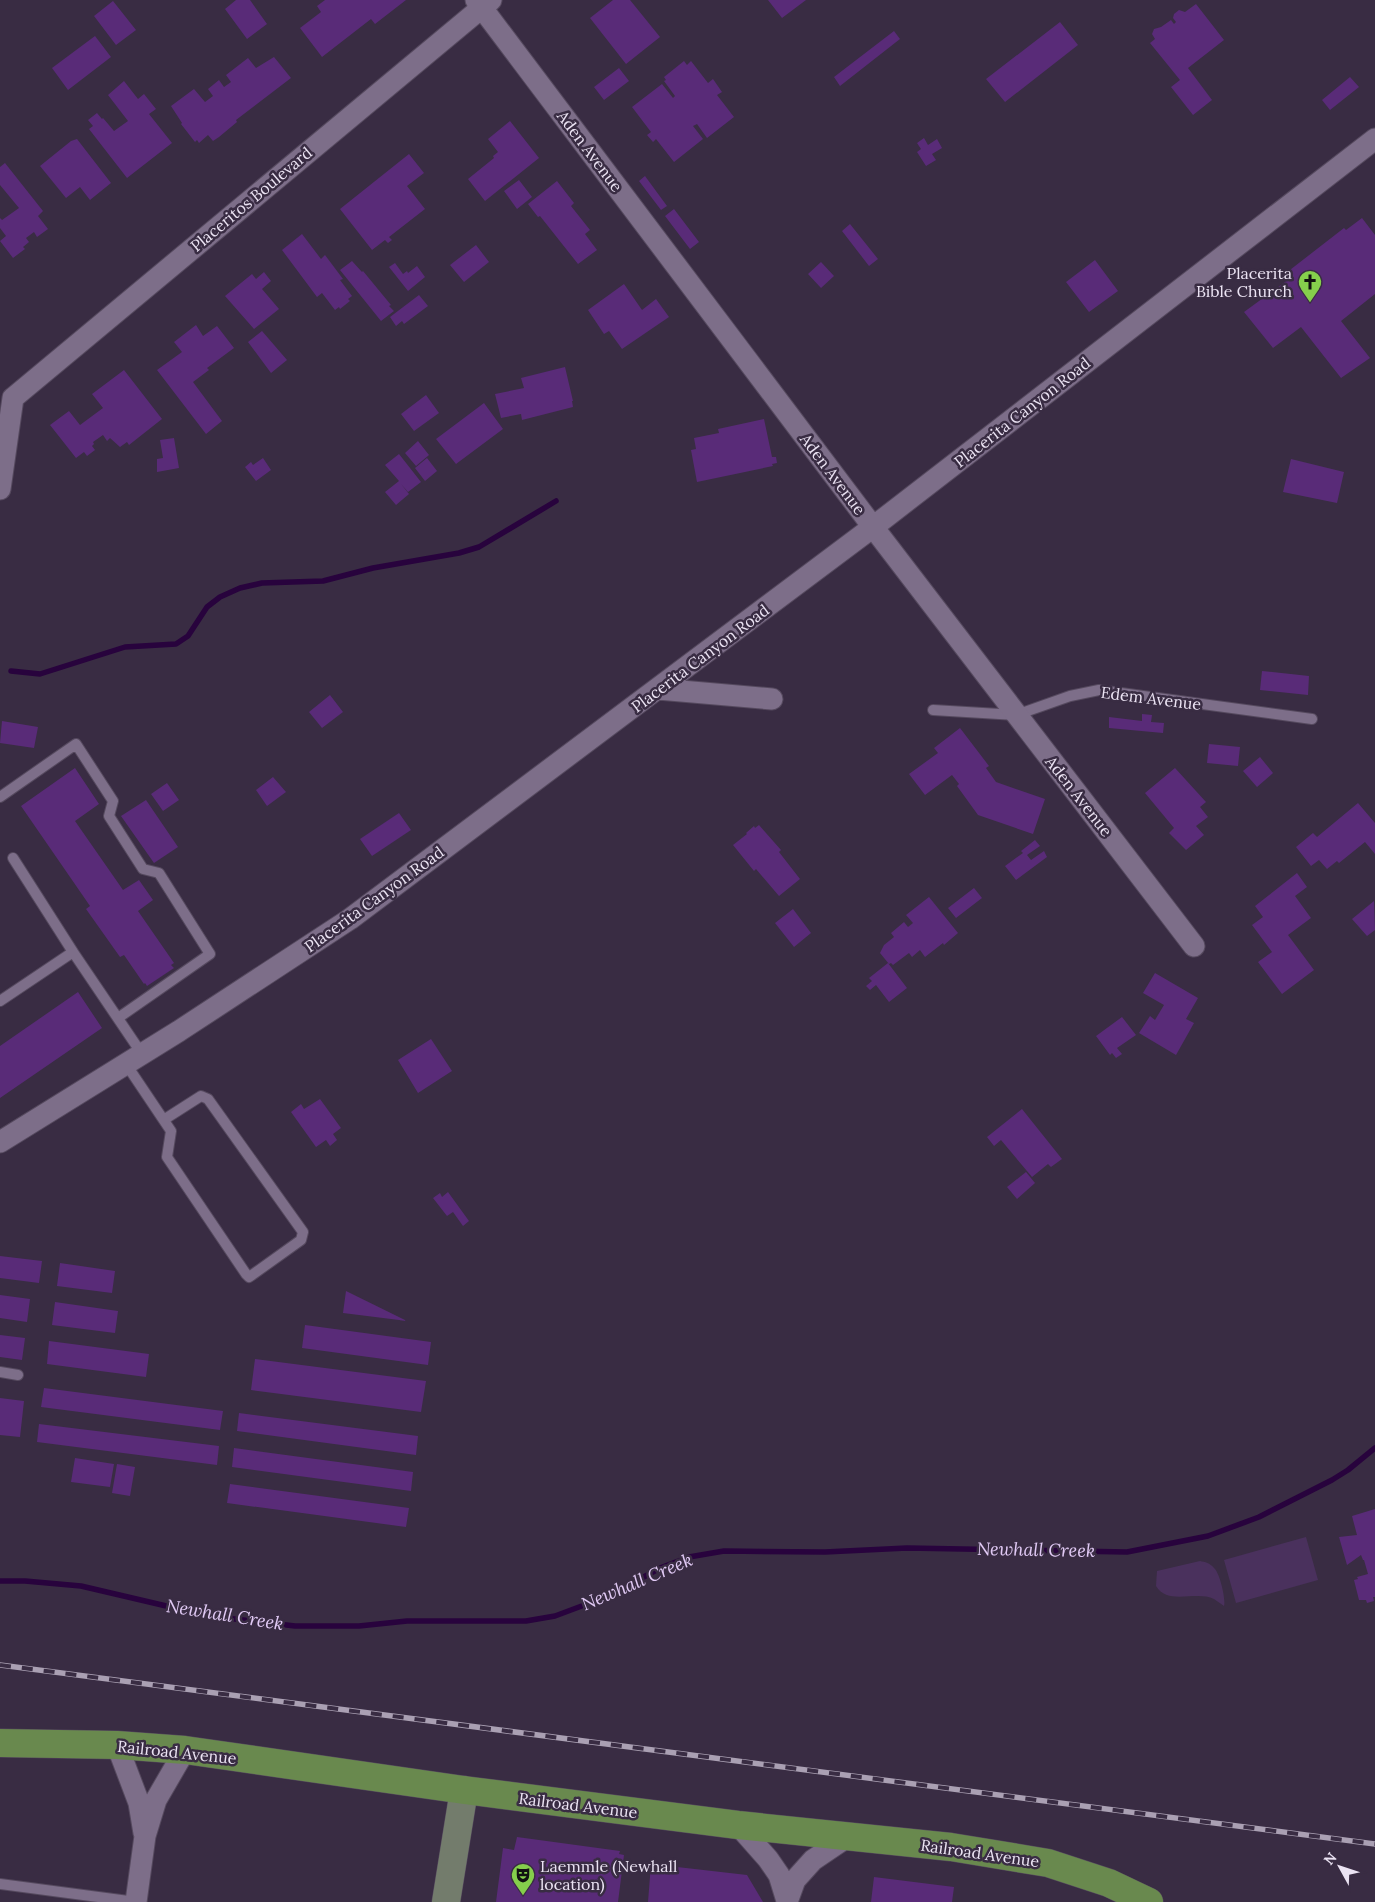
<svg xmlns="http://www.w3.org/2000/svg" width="1375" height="1902" font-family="Lora,serif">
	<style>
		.green { fill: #4a315d }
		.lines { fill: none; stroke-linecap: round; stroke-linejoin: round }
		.stream { stroke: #28033d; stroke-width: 5.5 }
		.building { fill: #592b78 }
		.lane-casing { stroke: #55495e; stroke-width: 12 }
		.street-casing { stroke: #55495e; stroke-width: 23 }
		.secondary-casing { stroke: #55495e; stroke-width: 29 }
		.primary-casing { stroke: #55495e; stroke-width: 29 }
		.lane { stroke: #7d6e89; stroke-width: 10 }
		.street { stroke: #7d6e89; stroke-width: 21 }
		.secondary { stroke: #737c6c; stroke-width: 28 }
		.primary { stroke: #69894e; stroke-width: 28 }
		.rail-casing { stroke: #aaa0b3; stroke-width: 5.5 }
		.rail { stroke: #392c43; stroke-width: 4; stroke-dasharray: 11; stroke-linecap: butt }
		.labels { text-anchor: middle; stroke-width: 5; stroke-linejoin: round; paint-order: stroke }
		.street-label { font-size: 16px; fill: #ebe3f3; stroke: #392c43 }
		.poi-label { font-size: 16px; fill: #ebe3f3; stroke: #392c43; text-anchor: end }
		.water-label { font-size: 18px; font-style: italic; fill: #e1caf5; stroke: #392c43 }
	</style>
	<rect width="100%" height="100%" fill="#392c43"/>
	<path class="green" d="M1306 1537 1318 1580 1236 1603 1224 1560Z
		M1200 1561C1205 1562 1210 1563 1214 1568 1220 1573 1226 1600 1224 1606 1221 1604 1217 1601 1214 1599 1196 1590 1168 1606 1156 1586L1157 1571Z"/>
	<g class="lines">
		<path class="stream" d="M11 671 40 674 125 647 176 644 188 636 207 607 220 597 240 588 262 583 323 581 373 568 459 553 479 547 556 501
			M0 1581H25L81 1586 209 1616 295 1626H359L407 1621H526L555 1616 587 1604 613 1594 660 1568 689 1557 724 1551 825 1552 907 1548 1127 1552 1208 1536 1259 1517 1332 1480 1348 1470 1375 1448"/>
	</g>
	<path class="building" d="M236 0H250L267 24 247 39 225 9Z
		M325 0H406L375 24 371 19 322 57 300 28 321 12 317 6Z
		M613 0H630L660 37 626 64 590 18Z
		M768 0H806L782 18Z
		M113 1 136 30 116 45 94 16Z
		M1196 4 1224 40 1188 68 1212 100 1193 115 1171 87 1180 80 1150 43 1155 39 1152 34 1154 29 1161 27 1171 20 1174 24 1176 22 1173 18 1174 14 1179 10 1185 12Z
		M1060 22 1078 45 1005 102 986 79Z
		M894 31 900 39 840 86 834 77Z
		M95 36 111 57 68 90 52 68Z
		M274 57 291 78 236 120 237 122 219 137 213 141 208 135 199 143 197 140 195 142 181 124 182 123 171 106 194 89 205 102 213 96 208 89 219 80 224 87 231 82 226 75 248 58 256 68Z
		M684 61 687 65 691 61 708 83 713 79 722 92 717 95 734 117 707 138 697 124 693 126 703 139 674 162 656 139 653 142 647 135 651 132 632 107 662 84 673 98 675 96 664 81 666 80 664 77Z
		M619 68 629 81 604 100 594 87Z
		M1350 77 1359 87 1330 110 1322 100Z
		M124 81 138 99 144 94 156 109 149 114 172 143 127 178 89 129 93 126 88 120 97 113 102 119 103 118 114 131 128 121 108 95Z
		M510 121 539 158 485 201 468 179 494 158 493 156 498 152 488 139Z
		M924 138 928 145 937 139 942 148 932 154 936 160 926 166 917 152 921 149 917 143Z
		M77 139 111 183 90 200 80 187 66 198 40 166 71 141Z
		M409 154 424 173 407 186 425 209 389 237 392 240 388 243 385 240 372 250 340 209Z
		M5 163 43 211 38 216 48 229 37 237 34 232 26 238 29 242 23 247 25 249 13 258 0 241 6 236 0 228V218L2 220 19 208 0 185V167Z
		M645 176 667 206 661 210 639 181Z
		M519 180 532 197 517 209 504 191Z
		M557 181 574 203 571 206 590 230 585 234 597 250 578 264 540 216 538 217 528 204Z
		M674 209 699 242 690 249 665 216Z
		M1362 218 1375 235V294L1341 321 1370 358 1341 378 1301 327 1273 348 1244 312 1289 279 1286 273 1344 228 1346 230Z
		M850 224 878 259 869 266 842 231Z
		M302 234 321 259 325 255 343 279 340 280 352 296 348 299 350 301 340 309 339 307 335 310 322 293 317 297 282 250Z
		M476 245 489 262 464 282 450 265Z
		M1095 260 1118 291 1089 312 1066 282Z
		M352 261 362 272 363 271 391 305 389 306 394 311 381 321 340 270Z
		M821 262 834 276 821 288 808 274Z
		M395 263 403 274 407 271 408 273 417 266 425 277 408 291 389 267Z
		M264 272 271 281 262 289 279 309 254 329 225 296 252 274 256 279Z
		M624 284 642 310 656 299 669 317 622 349 609 331 604 334 588 310Z
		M419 295 428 306 404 324 402 321 396 326 390 317Z
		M196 325 203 336 217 326 234 348 207 368 209 370 193 382 222 421 206 434 157 370 182 352 174 342Z
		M262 331 287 360 271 373 248 342Z
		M565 367 573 401H572L573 407 522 420 521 414 501 418 495 394 524 388 521 378Z
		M124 370 162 419 129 445 127 442 120 447 110 438 107 441 103 435 93 442 94 444 92 446 95 450 87 456 84 452 76 458 50 425 69 411 80 425 103 408 92 394Z
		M426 395 439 413 414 431 401 414Z
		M484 403 503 429 456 464 436 439Z
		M764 419 772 457H776L777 463 772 464 773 466 697 482 691 450 696 449 694 438 719 433 718 429Z
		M174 438 179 468 157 472V459L163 458 160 440Z
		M418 441 429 455 416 466 405 453Z
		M399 454 421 482 408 492 401 484 409 494 396 505 385 492 399 481 385 465Z
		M263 458 271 470 256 481 245 467 251 462 253 465Z
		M427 458 437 471 425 481 415 468Z
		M1291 459 1344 472 1337 503 1283 492Z
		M1262 671 1309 676 1308 695 1260 690Z
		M330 695 343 712 322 728 309 712Z
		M1142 714 1152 715 1151 722 1164 723 1163 733 1109 728V717L1142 721Z
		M2 721 38 727 34 748 0 743Z
		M960 728 989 766 986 768 996 782 1045 799 1033 834 978 815 957 786 959 784 952 775 925 795 909 774 938 753 934 748Z
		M1209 744 1240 747 1238 766 1207 763Z
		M1260 757 1273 773 1257 787 1243 771Z
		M75 768 99 804 75 821 123 890 139 880 153 900 138 911 174 963 171 965 174 968 147 986 145 983 144 984 124 955 120 957 86 909 90 906 21 806Z
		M1175 768 1206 802 1200 807 1208 817 1196 826 1204 835 1186 850 1169 833 1174 828 1145 793Z
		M273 777 286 792 267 806 256 790Z
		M167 783 179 800 163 811 151 794Z
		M146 800 178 847 154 863 121 816Z
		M1358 803 1375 823V854L1365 842 1339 863 1337 861 1327 869 1319 860 1311 866 1296 847 1313 833 1317 837Z
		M399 813 411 830 372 856 360 839Z
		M759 825 781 850 779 852 800 879 779 896 756 869 754 871 733 845 747 834 746 833 754 826 755 828Z
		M1035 840 1040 846 1027 855 1031 860 1044 851 1047 857 1016 880 1005 866 1023 853 1021 851Z
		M1297 873 1307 887 1295 896 1311 918 1288 935 1314 970 1282 994 1258 962 1272 952 1252 925 1263 917 1255 906Z
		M974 888 982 898 956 918 948 908Z
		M929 897 958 933 944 945 943 943 925 957 920 950 912 957 909 953 893 965 891 963 889 964 880 953 884 945 894 937 891 933 904 922 908 927 913 923 906 915Z
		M1374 901 1375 930 1367 936 1352 919Z
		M793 909 811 933 794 947 775 923Z
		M888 963 907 988 889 1002 876 985 870 990 866 986 872 981 869 978Z
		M1155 973 1198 998 1186 1019 1194 1023 1176 1055 1139 1033 1150 1016 1155 1020 1164 1005 1143 993Z
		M78 992 102 1028 0 1098V1046Z
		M1122 1017 1136 1035 1117 1048 1122 1054 1116 1058 1112 1053 1110 1055 1096 1036Z
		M431 1039 452 1071 418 1093 398 1060Z
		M320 1099 341 1128 333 1134 337 1140 330 1146 326 1140 316 1147 291 1112 301 1104 304 1109Z
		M1022 1109 1062 1159 1051 1167 1048 1164 1032 1177 1001 1140 994 1146 987 1137Z
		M1026 1172 1035 1183 1017 1199 1007 1187Z
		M448 1192 469 1221 463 1226 453 1212 447 1216 433 1198 440 1193 442 1197Z
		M0 1256 42 1261 39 1283 0 1278Z
		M60 1263 115 1271 112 1293 57 1286Z
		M346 1291 407 1321 343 1313Z
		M0 1295 30 1299 27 1322 0 1318Z
		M55 1302 118 1311 115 1333 52 1325Z
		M305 1325 431 1342 428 1365 302 1348Z
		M0 1335 25 1338 22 1360 0 1357Z
		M49 1341 149 1354 146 1377 47 1364Z
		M255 1359 426 1381 421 1412 251 1390Z
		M44 1388 223 1411 220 1430 41 1407Z
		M0 1398 24 1401 20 1437 0 1435Z
		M239 1413 418 1436 416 1455 237 1431Z
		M39 1424 219 1446 217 1465 37 1442Z
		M234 1448 413 1472 411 1491 232 1467Z
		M75 1458 114 1464 110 1487 71 1482Z
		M117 1464 135 1467 130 1496 112 1493Z
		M230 1484 409 1508 406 1527 227 1503Z
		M1375 1509V1597H1373L1374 1601 1367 1603 1366 1600H1359L1354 1580 1358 1579 1357 1577 1368 1574 1364 1560H1363L1361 1555 1347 1565 1339 1537 1357 1535 1352 1516Z
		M517 1837 620 1851 619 1854 624 1855 618 1902H496L503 1848 514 1850Z
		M651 1864 747 1875 763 1902H648Z
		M874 1877 954 1887 952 1902H871Z"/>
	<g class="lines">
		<g class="lane-casing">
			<path id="lane" d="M933 710 1016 715 1070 696 1099 690 1312 719
				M0 797 76 744 113 801 109 816 143 869 159 873 210 954 118 1018
				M73 952 142 1054
				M0 1001 73 952 13 858
				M126 1064 171 1131 167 1157 246 1274 249 1277 252 1275 301 1240 303 1232 208 1099 201 1096 165 1119
				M0 1372 18 1375
				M0 1884 136 1902"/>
		</g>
		<g class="street-casing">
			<path id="street" d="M476 0 873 527 1194 946
				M13 398 491 0
				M0 489 13 398
				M658 689 772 699
				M0 1142 179 1031 350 919 873 527 1375 139
				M117 1745 139 1803 144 1833
				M738 1825 768 1859 779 1875 787 1901
				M136 1902 145 1836 156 1800 185 1750
				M787 1902 795 1880 813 1860 847 1837"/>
		</g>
		<g class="secondary-casing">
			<path id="secondary" d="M446 1902 464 1790"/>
		</g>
		<g class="primary-casing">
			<path id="primary" d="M0 1743 117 1745 185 1750 464 1790 738 1825 951 1847 1048 1863 1109 1883 1149 1902"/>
		</g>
		<use href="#lane" class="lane"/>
		<use href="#street" class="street"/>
		<use href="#secondary" class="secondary"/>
		<use href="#primary" class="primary"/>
		<g class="rail-casing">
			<path id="rail" d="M0 1665 1375 1844"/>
		</g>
		<use href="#rail" class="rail"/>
	</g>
	<defs>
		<g id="church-pin" transform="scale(1.25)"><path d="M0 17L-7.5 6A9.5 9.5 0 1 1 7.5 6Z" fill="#85cf4c" stroke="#392c43"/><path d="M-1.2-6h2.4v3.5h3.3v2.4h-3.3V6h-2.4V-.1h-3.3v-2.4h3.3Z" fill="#111"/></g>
		<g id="theatre-pin" transform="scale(1.25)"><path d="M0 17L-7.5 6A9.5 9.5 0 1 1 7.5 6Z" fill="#85cf4c" stroke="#392c43"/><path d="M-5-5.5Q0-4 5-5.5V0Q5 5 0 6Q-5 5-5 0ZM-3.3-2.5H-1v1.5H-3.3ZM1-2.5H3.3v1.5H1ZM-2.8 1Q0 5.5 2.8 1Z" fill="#111"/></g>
	</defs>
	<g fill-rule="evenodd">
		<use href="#church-pin" x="1310" y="282"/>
		<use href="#theatre-pin" x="523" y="1875"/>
	</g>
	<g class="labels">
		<g class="street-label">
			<text transform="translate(590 151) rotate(53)" y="6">Aden Avenue</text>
			<text transform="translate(251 199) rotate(-40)" y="6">Placeritos Boulevard</text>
			<text transform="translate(1022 412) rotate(-38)" y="6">Placerita Canyon Road</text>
			<text transform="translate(833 474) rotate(53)" y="6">Aden Avenue</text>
			<text transform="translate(700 658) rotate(-37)" y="6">Placerita Canyon Road</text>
			<text transform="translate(1151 698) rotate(7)" y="6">Edem Avenue</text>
			<text transform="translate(1079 796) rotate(52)" y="6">Aden Avenue</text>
			<text transform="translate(374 899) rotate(-36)" y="6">Placerita Canyon Road</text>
			<text transform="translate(177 1752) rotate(6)" y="6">Railroad Avenue</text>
			<text transform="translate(578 1805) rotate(7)" y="6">Railroad Avenue</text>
			<text transform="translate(980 1853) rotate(8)" y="6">Railroad Avenue</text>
		</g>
		<g class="poi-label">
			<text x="1292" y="279">Placerita<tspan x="1292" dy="18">Bible Church</tspan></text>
			<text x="540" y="1872" text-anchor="start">Laemmle (Newhall<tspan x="540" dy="18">location)</tspan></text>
		</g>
		<g class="water-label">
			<text transform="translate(1036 1550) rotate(1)" y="6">Newhall Creek</text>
			<text transform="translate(637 1582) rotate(-23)" y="6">Newhall Creek</text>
			<text transform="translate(225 1615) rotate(9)" y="6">Newhall Creek</text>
		</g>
	</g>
	<g transform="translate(1340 1867) rotate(310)" stroke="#392c43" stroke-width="4" paint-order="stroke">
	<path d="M0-4L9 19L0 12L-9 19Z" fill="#ebe3f3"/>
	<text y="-8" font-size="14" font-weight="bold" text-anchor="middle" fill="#ebe3f3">N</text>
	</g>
</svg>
